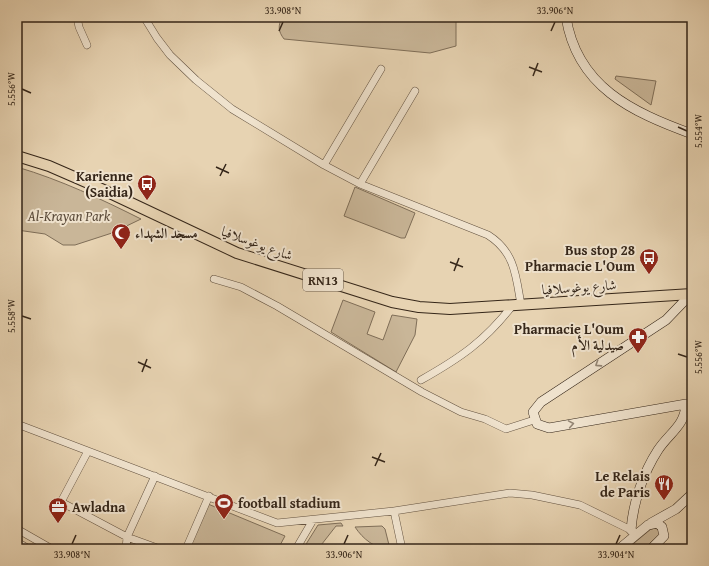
<svg xmlns="http://www.w3.org/2000/svg" width="709" height="566" font-family="'Gentium Book Plus',Amiri,serif">
	<style>
		.green { fill: #c9b698; stroke: #7f6e58 }
		.lines { fill: none; stroke-linecap: round; stroke-linejoin: round }
		.minor-casing { stroke: #62513f; stroke-width: 8 }
		.secondary-casing { stroke: #352619; stroke-width: 10 }
		.primary-casing { stroke: #352619; stroke-width: 12 }
		.minor { stroke: #efe2cd; stroke-width: 7 }
		.secondary { stroke: #efe2cd; stroke-width: 9 }
		.primary { stroke: #e7d3b2; stroke-width: 10 }
		.oneway { stroke: #928473 }
		.ticks { fill: none; stroke: #352619; stroke-width: 1.5 }
		.labels { text-anchor: middle; stroke-width: 4; stroke-linejoin: round; paint-order: stroke }
		.shield { fill: #efe2cd; stroke: #6d5e4f; stroke-width: 1 }
		.shield-label { font-size: 13px; font-weight: bold; fill: #352619 }
		.poi-label { font-size: 14px; font-weight: bold; fill: #352619; stroke: #efe2cd; text-anchor: end }
		.park-label { font-size: 14px; font-style: italic; fill: #5a4a39; stroke: #efe2cd }
		.street-label { font-size: 14px; fill: #352619; stroke: #efe2cd }
		.neatline { fill: none; stroke: #352619; stroke-width: 1.5 }
		.ticks-label { font-size: 10px; text-anchor: middle; fill: #352619 }
	</style>
	<rect width="100%" height="100%" fill="#e7d3b2"/>
	<filter id="stains"><feTurbulence type="fractalNoise" baseFrequency=".005" numOctaves="4"/><feColorMatrix values="0 0 0 0 .2 0 0 0 0 .09 0 0 0 0 .02 0 0 0 .5 -.17"/></filter>
	<radialGradient id="worn" r=".72"><stop offset=".6" stop-color="#630" stop-opacity="0"/><stop offset="1" stop-color="#630" stop-opacity=".3"/></radialGradient>
	<path class="green" d="M282 17H456V46L430 53 284 39C278 31 278 26 282 17Z
		M616 76 656 81 651 105 615 79Z
		M17 167C61 180 101 199 141 219L112 233 75 245H63L45 234 17 230Z
		M355 187 415 213 405 238H401L344 216Z
		M343 300 375 312 367 334 383 340 392 315 417 319 415 335 396 372 331 332Z
		M208 504 285 536 278 549H187Z
		M341 523 343 526H336L318 549H303L318 525Z
		M382 526 385 529 390 549C375 549 363 539 355 527Z
		M656 528 659 531 660 534 644 549H627L651 529Z"/>
	<g class="lines">
		<g class="minor-casing">
			<path id="minor" d="M77 17 79 27 87 45
				M144 17 157 38 170 55 196 80 232 109 324 165 360 184 488 235C515 252 516 276 521 305
				M324 165 381 69
				M360 184 415 91
				M214 279 241 287 277 306 422 392 461 412 485 419 506 429 534 420
				M421 380C460 358 485 341 512 306
				M17 424 277 523 394 511 510 493 532 495 580 505 631 530
				M88 451 61 502 127 537 160 549
				M394 511 402 549
				M17 529 52 549
				M17 542 29 549
				M126 549 127 537 155 476
				M186 549 209 496
				M296 549 313 520"/>
		</g>
		<g class="secondary-casing">
			<path id="secondary" d="M566 17C577 87 632 112 692 134
				M651 523 676 509 692 494
				M636 535 631 530C633 503 643 473 658 450 669 433 685 426 686 404L549 428 537 424 533 412 541 402 666 320 692 293
				M619 549 648 525 657 523 662 527 664 536 651 549"/>
		</g>
		<g class="primary-casing">
			<path id="primary" d="M17 156 49 166 95 186 237 253 392 302 419 307 450 309 692 294"/>
		</g>
		<use href="#minor" class="minor"/>
		<use href="#secondary" class="secondary"/>
		<use href="#primary" class="primary"/>
	</g>
	<defs><path id="oneway-chevron" d="M-2-3.5L2.5 0L-2 3.5" fill="none" stroke-width="1.6" stroke-linecap="round" stroke-linejoin="round"/></defs>
	<g class="oneway">
		<use href="#oneway-chevron" transform="translate(598 364) rotate(147)"/>
		<use href="#oneway-chevron" transform="translate(571 424) rotate(-10)"/>
	</g>
	<path class="ticks" d="M279 31 283 22M551 31 555 22M529 67 542 72M533 76 538 63M22 89 31 93M678 127 687 131M216 167 229 173M220 176 226 164M450 262 463 267M454 271 459 258M22 316 31 319M678 354 687 357M138 362 151 368M142 372 147 359M372 457 385 462M375 466 381 453M72 544 76 535M344 544 348 535M616 544 620 535"/>
	<defs>
		<g id="bus-pin" transform="scale(1)"><path d="M0 17L-7.5 6A9.5 9.5 0 1 1 7.5 6Z" fill="#8f2418" stroke="#efe2cd"/><path d="M-5-6H5V4H4V6H2V4H-2V6H-4V4H-5ZM-3.5-4V0h7V-4ZM-3.5 1.2v1.5H-2V1.2ZM2 1.2v1.5H3.5V1.2Z" fill="#fff"/></g>
		<g id="mosque-pin" transform="scale(1)"><path d="M0 17L-7.5 6A9.5 9.5 0 1 1 7.5 6Z" fill="#8f2418" stroke="#efe2cd"/><path d="M3.5-4.9A6 6 0 1 0 3.5 4.9A5 5 0 1 1 3.5-4.9Z" fill="#fff"/></g>
		<g id="pharmacy-pin" transform="scale(1)"><path d="M0 17L-7.5 6A9.5 9.5 0 1 1 7.5 6Z" fill="#8f2418" stroke="#efe2cd"/><path d="M-2-6h4v4h4v4h-4v4h-4v-4h-4v-4h4Z" fill="#fff"/></g>
		<g id="restaurant-pin" transform="scale(1)"><path d="M0 17L-7.5 6A9.5 9.5 0 1 1 7.5 6Z" fill="#8f2418" stroke="#efe2cd"/><path d="M-5-6h1v4h1v-4h1v4h1v-4h1v5L-1.5 .5V6h-2V.5L-5-1ZM5-6V6H3V1.5H1.5Q1.5-4 5-6Z" fill="#fff"/></g>
		<g id="stadium-pin" transform="scale(1)"><path d="M0 17L-7.5 6A9.5 9.5 0 1 1 7.5 6Z" fill="#8f2418" stroke="#efe2cd"/><path d="M0-5a6.5 5 0 1 0 0 10a6.5 5 0 1 0 0-10ZM-3.5-1.8h7v3.6h-7Z" fill="#fff"/></g>
		<g id="office-pin" transform="scale(1)"><path d="M0 17L-7.5 6A9.5 9.5 0 1 1 7.5 6Z" fill="#8f2418" stroke="#efe2cd"/><path d="M-6-3h4V-5.5h4V-3h4V5H-6ZM-1-4.5V-3h2v-1.5ZM-6 0V1H6V0Z" fill="#fff"/></g>
	</defs>
	<g fill-rule="evenodd">
		<use href="#bus-pin" x="147" y="184"/>
		<use href="#mosque-pin" x="121" y="233"/>
		<use href="#bus-pin" x="649" y="258"/>
		<use href="#pharmacy-pin" x="638" y="337"/>
		<use href="#restaurant-pin" x="664" y="484"/>
		<use href="#stadium-pin" x="224" y="503"/>
		<use href="#office-pin" x="58" y="507"/>
	</g>
	<g class="labels">
		<rect class="shield" x="303" y="269" width="40" height="22" rx="3"/>
		<g class="shield-label">
			<text x="323" y="285">RN13</text>
		</g>
		<g class="poi-label">
			<text x="133" y="181">Karienne<tspan x="133" dy="16">(Saidia)</tspan></text>
			<text x="135" y="238" text-anchor="start">مسجد الشهداء</text>
			<text x="635" y="255">Bus stop 28<tspan x="635" dy="16">Pharmacie L'Oum</tspan></text>
			<text x="624" y="334">Pharmacie L'Oum<tspan x="624" dy="16">صيدلية الأم</tspan></text>
			<text x="650" y="481">Le Relais<tspan x="650" dy="16">de Paris</tspan></text>
			<text x="238" y="508" text-anchor="start">football stadium</text>
			<text x="72" y="512" text-anchor="start">Awladna</text>
		</g>
		<g class="park-label">
			<text x="69" y="221">Al-Krayan Park</text>
		</g>
		<g class="street-label">
			<text transform="translate(257 243) rotate(20)" y="5">شارع يوغوسلافيا</text>
			<text transform="translate(579 287) rotate(-4)" y="5">شارع يوغوسلافيا</text>
		</g>
	</g>
	<rect width="709" height="566" fill="none" stroke="#e7d3b2" stroke-width="44"/>
	<rect x="22" y="22" width="665" height="522" class="neatline"/>
	<g class="ticks-label">
		<text x="283" y="14">33.908°N</text>
		<text x="555" y="14">33.906°N</text>
		<text transform="translate(11 89) rotate(-90)" y="4">5.556°W</text>
		<text transform="translate(698 131) rotate(-90)" y="4">5.554°W</text>
		<text transform="translate(11 316) rotate(-90)" y="4">5.558°W</text>
		<text transform="translate(698 357) rotate(-90)" y="4">5.556°W</text>
		<text x="72" y="558">33.908°N</text>
		<text x="344" y="558">33.906°N</text>
		<text x="616" y="558">33.904°N</text>
	</g>
	<rect width="100%" height="100%" filter="url(#stains)"/>
	<rect width="100%" height="100%" fill="url(#worn)"/>
</svg>
